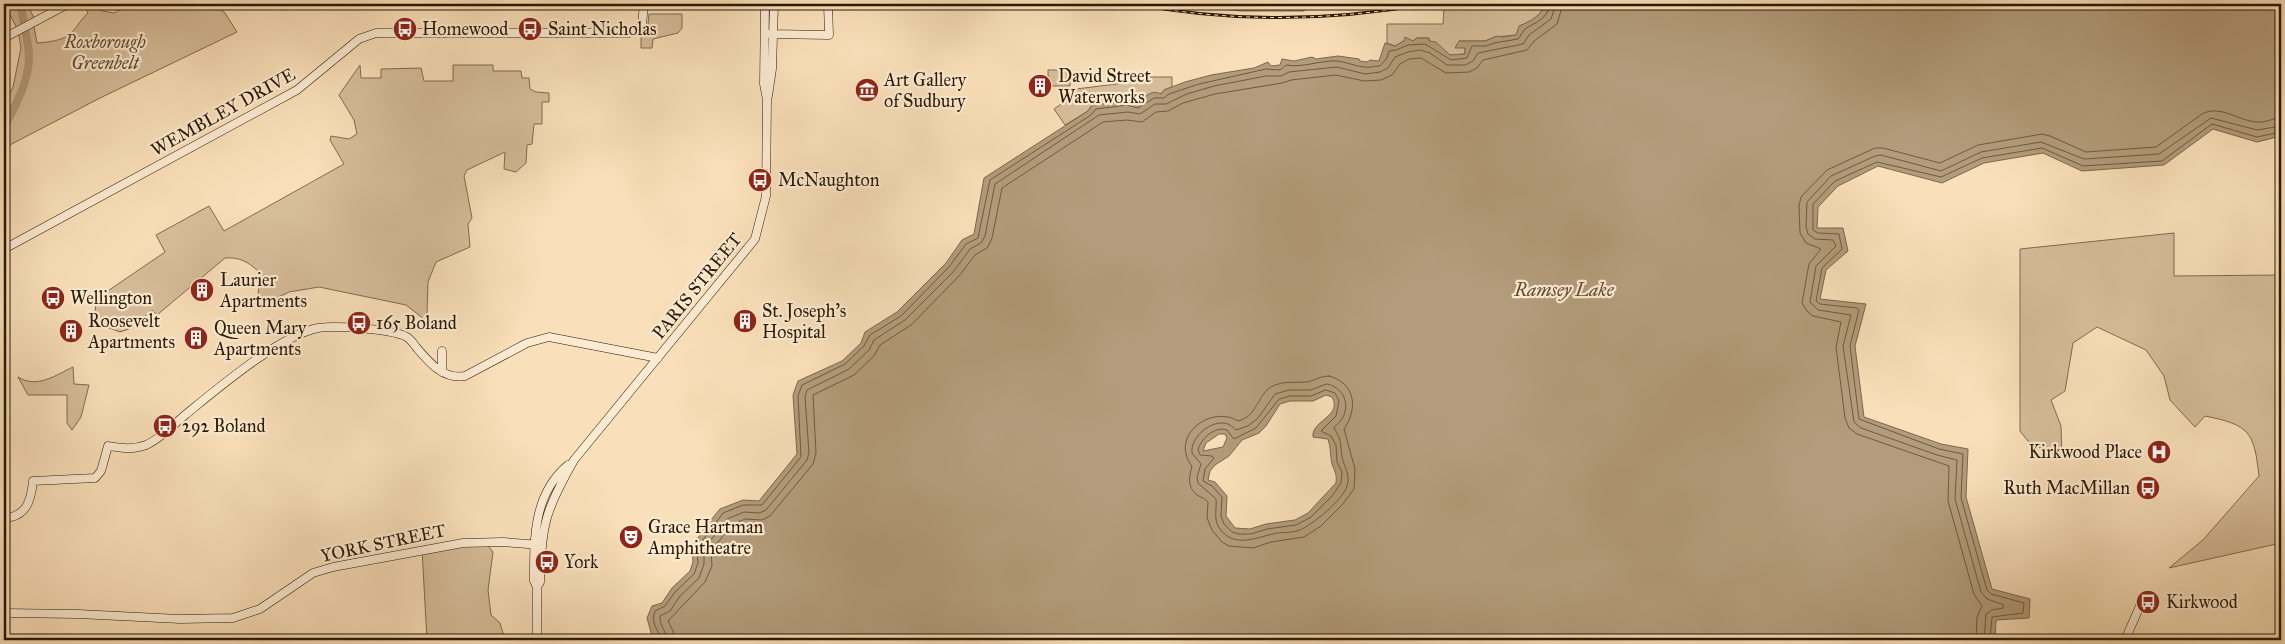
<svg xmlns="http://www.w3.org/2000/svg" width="2285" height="644" font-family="'IM FELL Great Primer',serif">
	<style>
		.green { fill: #d7be9b; stroke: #806b4e }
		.water { fill: #b39c7b; stroke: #7c674b; fill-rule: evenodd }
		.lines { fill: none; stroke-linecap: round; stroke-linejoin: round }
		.shore { stroke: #6e5a3e; stroke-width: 1 }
		.river { stroke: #b39c7b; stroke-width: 8 }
		.secondary-casing { stroke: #2a1802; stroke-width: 9 }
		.secondary { stroke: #fcebd2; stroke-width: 8 }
		.rail-casing { stroke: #2a1802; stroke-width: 3 }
		.rail { stroke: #fcebd2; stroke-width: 1; stroke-dasharray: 4; stroke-linecap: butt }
		.labels { text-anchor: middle; stroke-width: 4.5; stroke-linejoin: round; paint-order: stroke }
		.poi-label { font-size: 18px; fill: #2a1802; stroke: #fcebd2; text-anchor: start }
		.park-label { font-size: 18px; font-style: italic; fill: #5e4a30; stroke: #fcebd2 }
		.street-label { font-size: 18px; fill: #2a1802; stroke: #fcebd2 }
		.water-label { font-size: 19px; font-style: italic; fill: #614d32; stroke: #fcebd2 }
	</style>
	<rect width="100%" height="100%" fill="#fae0ba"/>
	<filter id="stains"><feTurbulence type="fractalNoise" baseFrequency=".004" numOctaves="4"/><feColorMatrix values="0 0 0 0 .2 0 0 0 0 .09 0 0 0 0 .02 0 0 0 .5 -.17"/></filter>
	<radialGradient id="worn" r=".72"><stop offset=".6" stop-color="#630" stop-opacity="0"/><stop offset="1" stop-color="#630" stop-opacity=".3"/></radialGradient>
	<path class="green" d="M4 4H27L35 20 33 22 37 43C48 42 64 41 72 32 78 26 81 19 88 13L86 9 92 4 102 11 114 13 131 4H212L225 13 237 32 100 98 4 148V105L13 87 21 48 18 30Z
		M1172 4H1308L1304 11H1241Z
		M1451 4H1545C1541 15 1532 22 1521 25L1516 35 1495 37 1485 41H1459L1465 48V54L1450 55 1429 40V38H1417L1413 41 1405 38 1404 41 1395 46 1387 43V24H1443L1444 7Z
		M649 14H682V28L678 33 653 39 652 48H641V32L648 24Z
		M360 65 361 78H381V69L421 68 424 81H453V65H493V71H521L522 78H529L530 89 536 92 549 93V102H542V124H534L532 144 527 145 526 163 516 172 504 169 505 152 467 170 464 176 472 218 468 224 470 247 436 262 428 282 427 313 424 319 406 305 319 287 289 292 256 308 259 287 258 271C248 262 240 257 225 258L157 315 152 310 132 328 120 332 91 321 95 314 96 299 165 252 156 235 209 206 224 231 344 164 330 140 331 136 349 139 357 134 354 120 339 95Z
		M1048 70H1070V86H1048Z
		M1148 77H1172V87L1164 90 1161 94 1137 103 1135 104 1136 101 1125 99 1123 102 1092 105 1088 111 1065 125 1054 109 1067 100 1076 89 1125 83 1134 79Z
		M2174 233V276L2281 275V543L2169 568 2203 540 2259 476C2254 432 2250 425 2205 416L2195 427 2170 400 2164 376 2146 350 2097 327 2073 343 2065 391 2051 400 2061 426 2062 460 2028 441 2020 431V249Z
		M73 367 74 384 89 385 81 417 72 430 67 423V395H28L18 377C37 389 56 375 73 367Z
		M486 543 493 552 488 590 491 615 500 623 505 640H427L422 549Z"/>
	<path class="water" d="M1545 4H2281V136L2257 142 2213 129 2164 165 2082 171 2043 153 1984 163 1942 183 1878 166 1838 186 1818 207 1817 228H1843L1848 251 1826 270 1820 299 1866 304 1855 346 1864 417 1941 444 1968 449 1966 497 1992 589 2030 599 2029 618 1996 620 1995 640H658L652 636 647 618 652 606 662 603 672 588 690 571 693 562 692 547 705 527 720 509 743 500 759 501 797 454 793 395 798 381 842 361 861 343 865 332 897 312 946 263 962 240 974 234 984 178 1088 111 1092 105 1123 102 1125 99 1136 101 1135 103H1137C1145 97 1151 89 1161 94L1164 90 1185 82 1211 75 1254 68 1268 62 1271 66 1280 65 1282 59 1294 61 1312 57 1316 59 1338 56 1359 59 1360 61 1367 62 1370 60 1379 61 1385 43 1395 46 1404 41 1405 37 1413 41 1417 38H1429V41L1436 42 1450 55 1465 54V48H1455L1459 41H1485L1497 36 1502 37 1516 35 1519 26C1531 21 1541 16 1545 4ZM1326 395 1332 397C1343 417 1311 420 1313 437L1328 439C1331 448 1330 455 1332 464 1335 472 1337 474 1336 483L1308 513 1295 520 1266 524 1250 529 1235 528 1226 516 1227 496 1215 482 1208 480 1210 471 1215 465 1229 456 1242 440 1259 433 1266 426 1280 404 1290 401H1313ZM1219 434H1225L1227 438 1223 447 1203 451 1206 443Z"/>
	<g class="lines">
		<path class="shore" d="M1329 376C1356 383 1358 409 1344 429L1355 469 1354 489 1342 505 1321 526 1304 537 1271 542 1253 548 1229 546 1222 542 1212 530 1207 518 1208 502C1205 498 1202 498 1197 495 1187 487 1189 477 1192 466 1169 437 1210 404 1238 421 1256 416 1256 401 1267 390 1278 380 1293 383 1306 382 1314 381 1320 376 1329 376Z
			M1327 384C1343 387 1351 404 1342 419 1340 422 1336 425 1334 428 1344 444 1339 446 1343 461 1346 470 1350 476 1347 486 1343 500 1312 525 1300 530 1293 533 1284 532 1277 533 1257 537 1235 549 1220 529 1213 520 1217 510 1216 499L1198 483 1197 477 1201 464 1192 453C1190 439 1208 422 1223 423 1228 423 1232 426 1236 430L1248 426 1258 418 1275 394 1289 390H1310Z
			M1326 390 1335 393 1339 401 1336 416 1321 431 1331 436 1336 445 1337 462 1342 472 1341 483 1332 496 1311 517 1296 525 1267 529 1251 534H1239L1232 532 1224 524 1221 516 1222 497 1212 486 1203 481 1205 469 1214 458 1212 456 1200 455 1198 450C1201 438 1215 426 1227 430L1234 439 1256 428 1279 399 1290 396H1311Z
			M661 640C659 629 650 624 655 611L665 606 675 592 694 574 698 563 697 548 723 513 743 505H762L801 457 798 396 802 385 845 364 864 346 870 335 901 316 949 267 966 244 978 238 990 180 1091 115 1096 109 1127 105 1138 108 1154 98H1164L1169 94 1199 84 1266 69 1280 70 1286 65C1304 68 1320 60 1337 61 1346 62 1355 66 1364 67 1369 68 1374 66 1380 66L1387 58 1389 51 1396 50 1408 45 1425 44 1451 60 1467 58 1472 46H1486L1494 43 1518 39C1520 37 1523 31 1525 29 1536 22 1548 19 1550 4
			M667 640C667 631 659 626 660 616L670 611 680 596 699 578 704 564V549L727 519 744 512 759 513 766 510 807 460 809 453 805 397 807 390 849 369 869 350 874 340 905 320 954 271 970 249 981 243 985 236 995 184 1099 115 1128 112 1140 114 1155 104H1166L1187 94 1214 86 1266 76H1281L1289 72 1337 67 1365 74 1380 72 1388 68 1395 57 1408 52 1420 50 1430 53 1447 65H1465L1473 61 1478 53 1523 44 1529 35 1551 19 1556 4
			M675 640 673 631 668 621 705 582 712 566 711 552 731 525 745 519 762 520 770 516 813 464 816 453 813 395 854 375 874 356 880 345 911 325 959 276 975 255 988 247 992 238 1002 188 1103 122 1127 120 1142 122 1156 112 1168 111 1183 103 1215 94 1282 83 1291 80 1336 75 1364 81 1381 80 1392 75 1400 64 1409 59 1421 58 1446 73 1469 72 1477 68 1483 60 1527 50 1534 41 1557 24 1563 4
			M1976 640 1977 617 1982 606 1974 594 1948 501 1949 466 1857 434 1849 428 1845 418 1836 347 1841 322 1813 316 1807 311 1802 303 1809 264 1821 249 1806 243 1800 233 1799 206 1801 197 1827 170 1875 148H1883L1940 163 1978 145 2042 134 2050 136 2086 152 2156 147 2202 114C2220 104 2238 121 2257 122 2265 123 2273 118 2281 118
			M1984 640 1986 614 1992 610 2003 608 2004 605 1987 599 1981 592 1955 499 1957 460 1937 455 1861 428 1854 422 1843 346 1851 315 1818 310 1810 302 1816 266 1836 246 1833 240 1815 239 1808 234 1806 227 1807 202 1831 176 1875 156 1881 155 1941 171 1981 152 2041 142 2084 159 2159 154 2211 118 2257 130 2281 126
			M1990 640 1992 617 2023 613 2024 603 1991 594 1987 590 1961 498 1963 454 1939 449 1859 419 1850 346 1859 310 1857 308 1820 304 1816 301 1822 268 1842 249 1839 234 1818 233 1813 230V204L1835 181 1877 162 1941 177 1982 158 2042 148 2083 166 2162 161 2212 124 2257 137 2281 132"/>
		<path class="river" d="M4 127C15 107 29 81 29 58 29 40 22 22 21 4"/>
		<g class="secondary-casing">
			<path id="secondary" d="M770 34 829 35 828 4
				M4 38 68 4
				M768 96 772 69 774 4
				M4 249 297 90 359 39 376 33H629L636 31 642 25 644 4
				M442 351V372
				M4 518C27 517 31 500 33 481L95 478 101 471 108 446C121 448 133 450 146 445 160 439 173 425 185 415 217 389 279 336 318 328 336 325 389 329 405 336 410 338 413 343 416 347 429 362 443 380 465 376L527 343 549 337 658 358
				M537 587 534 581C534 539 533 494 568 465
				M4 613 78 614 180 619 233 618 260 609 313 573 333 567 463 543 503 542 541 545
				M537 640V587L540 582C541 525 546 509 574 460L755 239 766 196 767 100 764 84 765 4
				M2125 640 2143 599"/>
		</g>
		<use href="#secondary" class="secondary"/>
		<g class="rail-casing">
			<path id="rail" d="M1135 4C1232 23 1331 21 1428 4"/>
		</g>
		<use href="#rail" class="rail"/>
	</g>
	<defs>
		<g id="bus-disc" transform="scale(1.25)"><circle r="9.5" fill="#8f2418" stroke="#fcebd2"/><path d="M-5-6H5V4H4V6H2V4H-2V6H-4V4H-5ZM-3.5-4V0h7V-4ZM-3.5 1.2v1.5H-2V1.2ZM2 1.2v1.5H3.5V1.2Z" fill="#fff"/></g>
		<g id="building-disc" transform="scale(1.25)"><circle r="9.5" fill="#8f2418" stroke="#fcebd2"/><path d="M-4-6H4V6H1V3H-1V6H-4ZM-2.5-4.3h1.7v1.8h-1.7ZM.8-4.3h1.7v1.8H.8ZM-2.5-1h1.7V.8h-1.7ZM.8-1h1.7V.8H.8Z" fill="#fff"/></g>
		<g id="museum-disc" transform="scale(1.25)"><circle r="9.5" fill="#8f2418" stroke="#fcebd2"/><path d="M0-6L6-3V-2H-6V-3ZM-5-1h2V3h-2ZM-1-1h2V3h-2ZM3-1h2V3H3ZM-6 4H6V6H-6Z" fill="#fff"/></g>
		<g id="hospital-disc" transform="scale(1.25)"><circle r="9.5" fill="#8f2418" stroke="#fcebd2"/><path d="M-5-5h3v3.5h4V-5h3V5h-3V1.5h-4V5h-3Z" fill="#fff"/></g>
		<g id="theatre-disc" transform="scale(1.25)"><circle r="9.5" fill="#8f2418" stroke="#fcebd2"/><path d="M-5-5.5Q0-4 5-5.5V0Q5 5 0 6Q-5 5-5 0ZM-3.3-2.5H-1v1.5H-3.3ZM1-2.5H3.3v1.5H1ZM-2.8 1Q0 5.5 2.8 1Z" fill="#fff"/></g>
	</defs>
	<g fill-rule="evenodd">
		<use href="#bus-disc" x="405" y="29"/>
		<use href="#bus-disc" x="530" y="29"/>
		<use href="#building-disc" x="1040" y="86"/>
		<use href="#museum-disc" x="867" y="90"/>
		<use href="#bus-disc" x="760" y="180"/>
		<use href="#building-disc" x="202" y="290"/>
		<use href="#bus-disc" x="53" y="298"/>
		<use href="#building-disc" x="745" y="321"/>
		<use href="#bus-disc" x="359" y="323"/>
		<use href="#building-disc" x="71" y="331"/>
		<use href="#building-disc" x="196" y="338"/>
		<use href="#bus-disc" x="165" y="426"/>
		<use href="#hospital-disc" x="2159" y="452"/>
		<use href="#bus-disc" x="2148" y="488"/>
		<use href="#theatre-disc" x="631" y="537"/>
		<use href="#bus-disc" x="547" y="562"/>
		<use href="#bus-disc" x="2148" y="602"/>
	</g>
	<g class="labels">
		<g class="poi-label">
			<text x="422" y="35">Homewood</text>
			<text x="548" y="35">Saint Nicholas</text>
			<text x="1058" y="82">David Street<tspan x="1058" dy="21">Waterworks</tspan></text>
			<text x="884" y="86">Art Gallery<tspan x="884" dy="21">of Sudbury</tspan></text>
			<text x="778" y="186">McNaughton</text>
			<text x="220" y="286">Laurier<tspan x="220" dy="21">Apartments</tspan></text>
			<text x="70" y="304">Wellington</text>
			<text x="762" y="317">St. Joseph's<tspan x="762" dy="21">Hospital</tspan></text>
			<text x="88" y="327">Roosevelt<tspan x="88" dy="21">Apartments</tspan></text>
			<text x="376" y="329">165 Boland</text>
			<text x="214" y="334">Queen Mary<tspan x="214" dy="21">Apartments</tspan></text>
			<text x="182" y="432">292 Boland</text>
			<text x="2142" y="458" text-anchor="end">Kirkwood Place</text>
			<text x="2130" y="494" text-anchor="end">Ruth MacMillan</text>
			<text x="648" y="533">Grace Hartman<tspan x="648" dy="21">Amphitheatre</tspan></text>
			<text x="564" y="568">York</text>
			<text x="2166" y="608">Kirkwood</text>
		</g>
		<g class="park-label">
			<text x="105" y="48">Roxborough<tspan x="105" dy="21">Greenbelt</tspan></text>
		</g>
		<g class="street-label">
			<text transform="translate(223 112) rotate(-29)" y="6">WEMBLEY DRIVE</text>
			<text transform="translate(697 286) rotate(-51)" y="6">PARIS STREET</text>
			<text transform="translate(383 543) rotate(-12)" y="6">YORK STREET</text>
		</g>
		<g class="water-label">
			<text x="1564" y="296">Ramsey Lake</text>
		</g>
	</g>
	<rect width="2285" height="644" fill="none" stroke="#fae0ba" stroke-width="20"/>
	<rect x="5" y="5" width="2275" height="634" fill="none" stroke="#2a1802" stroke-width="2.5"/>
	<rect x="10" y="10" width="2265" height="624" fill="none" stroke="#2a1802"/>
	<rect width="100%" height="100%" filter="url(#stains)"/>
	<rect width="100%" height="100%" fill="url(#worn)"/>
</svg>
